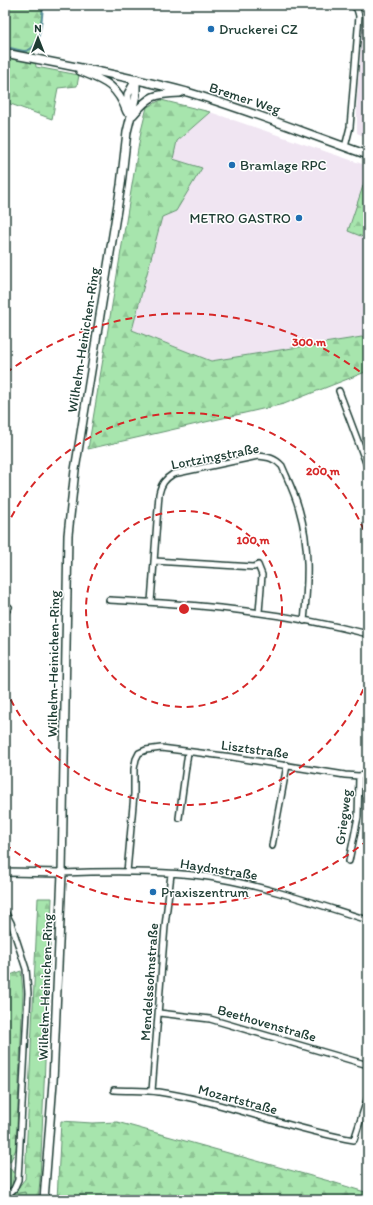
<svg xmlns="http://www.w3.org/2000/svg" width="373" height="1205" font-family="Itim,sans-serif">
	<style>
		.built { fill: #f0e5f2 }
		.green { fill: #a7e5ad; stroke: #639170 }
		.forest { fill: url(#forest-firs); stroke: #639170 }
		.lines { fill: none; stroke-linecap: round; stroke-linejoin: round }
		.stream { stroke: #588f9a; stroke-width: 2 }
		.minor-casing { stroke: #1f3d34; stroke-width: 8 }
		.tertiary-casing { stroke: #1f3d34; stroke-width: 10 }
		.secondary-casing { stroke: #1f3d34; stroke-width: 10 }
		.minor { stroke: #fff; stroke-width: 5 }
		.tertiary { stroke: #fff; stroke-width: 7 }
		.secondary { stroke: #fff; stroke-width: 7 }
		.ring { fill: none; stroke: #d62828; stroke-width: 2; stroke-dasharray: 7 5 }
		.poi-dot { fill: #1f6fb2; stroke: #fff; stroke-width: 1.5 }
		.labels { text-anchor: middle; stroke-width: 3; stroke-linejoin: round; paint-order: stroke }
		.poi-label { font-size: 14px; fill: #1f3d34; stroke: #fff; text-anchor: start }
		.street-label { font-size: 14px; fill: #1f3d34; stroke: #fff }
		.centre { fill: #d62828; stroke: #fff; stroke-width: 2 }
		.ring-label { font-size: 12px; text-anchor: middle; font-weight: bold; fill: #d62828; stroke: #fff; stroke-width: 3; stroke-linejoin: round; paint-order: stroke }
	</style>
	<defs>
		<pattern id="forest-firs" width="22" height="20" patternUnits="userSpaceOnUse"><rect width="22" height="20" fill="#a7e5ad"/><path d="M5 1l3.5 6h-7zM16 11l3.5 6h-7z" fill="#8fc595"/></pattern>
	</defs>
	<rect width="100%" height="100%" fill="#fff"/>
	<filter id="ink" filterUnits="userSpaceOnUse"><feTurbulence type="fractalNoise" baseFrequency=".025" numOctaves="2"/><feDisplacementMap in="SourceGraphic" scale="8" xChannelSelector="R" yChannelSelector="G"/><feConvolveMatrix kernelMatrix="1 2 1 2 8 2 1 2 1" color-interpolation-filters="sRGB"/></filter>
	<g filter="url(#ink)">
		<path class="built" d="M368 14V138L357 133V102L363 20Z
			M210 112 368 166V336L211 361 132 330 162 217 202 168 173 159 177 141Z"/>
		<path class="green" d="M5 1166 10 1168 14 1174 12 1185 5 1192Z
			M25 1192 27 1200H7L13 1194Z"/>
		<path class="forest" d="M5 5H44L34 52 36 67 79 75 77 86 58 88 52 119 5 102Z
			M161 100 210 112 177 141 173 159 202 168 176 211 162 217 132 330 211 361 368 336V371L284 404 88 449 141 131 147 107Z
			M368 171V239L348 231Z
			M38 898H52L40 1180 38 1200H27L25 1192 13 1194 25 1179Z
			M21 971 23 993 16 1149 10 1162 5 1160V977Z
			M61 1121 92 1123 117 1122 329 1181 368 1193V1200H57Z"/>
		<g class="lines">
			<path class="stream" d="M5 47C11 48 18 50 24 51 41 51 42 17 43 5"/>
			<g class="minor-casing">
				<path id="minor" d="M345 147 350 127 359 16 357 9 352 5
					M339 391 368 468
					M154 561 254 567 258 565 262 575 259 612
					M109 600C196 604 283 612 368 634
					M151 602 159 494C161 484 165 479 173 474L258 456C268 457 275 458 282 466 288 480 295 494 299 509 310 546 308 583 304 621
					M5 613 9 607
					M179 818 188 752
					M272 846 287 765
					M349 861 358 817 359 776
					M127 872 134 794V769L136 759 139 753 146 750 161 748 232 757 345 775 359 776 368 774
					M62 873C112 871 172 870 221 879 271 888 319 905 368 920
					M5 912 11 923 26 969 28 993 18 1180 14 1189 5 1197
					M159 1013 210 1019 368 1065
					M114 1090C129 1091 145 1090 159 1092 226 1102 288 1129 354 1140L368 1097
					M152 1091 165 926 171 874"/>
			</g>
			<g class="tertiary-casing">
				<path id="tertiary" d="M5 872 62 873"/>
			</g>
			<g class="secondary-casing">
				<path id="secondary" d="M5 53C66 65 127 76 187 92 248 110 308 134 368 155
					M80 71C105 81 117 85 127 112
					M127 109 128 94 136 80
					M133 115C150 95 154 94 180 93
					M44 1200 53 1082 62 873 68 535 75 470 121 185 127 132 136 95V79"/>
			</g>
			<use href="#minor" class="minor"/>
			<use href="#tertiary" class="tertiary"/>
			<use href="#secondary" class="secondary"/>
		</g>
	</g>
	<g class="ring">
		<circle cx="184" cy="609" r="98"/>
		<path d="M368 678A196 196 0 0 1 6 690M6 528A196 196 0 0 1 368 540"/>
		<path d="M368 840A295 295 0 0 1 6 845M6 373A295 295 0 0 1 368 378"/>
	</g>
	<g class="poi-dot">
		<circle cx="211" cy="29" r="4"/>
		<circle cx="232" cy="165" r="4"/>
		<circle cx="299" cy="218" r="4"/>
		<circle cx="153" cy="892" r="4"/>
	</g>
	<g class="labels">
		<g class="poi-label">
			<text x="219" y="34">Druckerei CZ</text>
			<text x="240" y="170">Bramlage RPC</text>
			<text x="291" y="223" text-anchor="end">METRO GASTRO</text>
			<text x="161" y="897">Praxiszentrum</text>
		</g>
		<g class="street-label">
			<text transform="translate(245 98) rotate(18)" y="5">Bremer Weg</text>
			<text transform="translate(83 340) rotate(-81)" y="5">Wilhelm-Heinichen-Ring</text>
			<text transform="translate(215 456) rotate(-11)" y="5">Lortzingstraße</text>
			<text transform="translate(53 664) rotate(-89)" y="5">Wilhelm-Heinichen-Ring</text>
			<text transform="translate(255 749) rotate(8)" y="5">Lisztstraße</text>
			<text transform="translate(343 817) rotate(-83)" y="5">Griegweg</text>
			<text transform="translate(219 869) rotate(9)" y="5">Haydnstraße</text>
			<text transform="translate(149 982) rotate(-86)" y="5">Mendelssohnstraße</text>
			<text transform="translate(45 987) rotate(-88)" y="5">Wilhelm-Heinichen-Ring</text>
			<text transform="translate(267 1023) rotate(16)" y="5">Beethovenstraße</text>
			<text transform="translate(238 1099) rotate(15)" y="5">Mozartstraße</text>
		</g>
	</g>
	<circle cx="184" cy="609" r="6" class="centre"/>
	<g class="ring-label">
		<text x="309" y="346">300 m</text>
		<text x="323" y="475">200 m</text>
		<text x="253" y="544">100 m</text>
	</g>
	<rect width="373" height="1205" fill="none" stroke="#fff" stroke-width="20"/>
	<rect x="10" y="10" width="353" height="1185" fill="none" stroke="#1f3d34" stroke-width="1.5" filter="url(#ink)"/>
	<g transform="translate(38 38)" stroke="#ffffff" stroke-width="3" paint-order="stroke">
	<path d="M0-3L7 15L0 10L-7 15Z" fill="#1f3d34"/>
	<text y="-6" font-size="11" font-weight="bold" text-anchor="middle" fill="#1f3d34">N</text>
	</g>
</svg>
